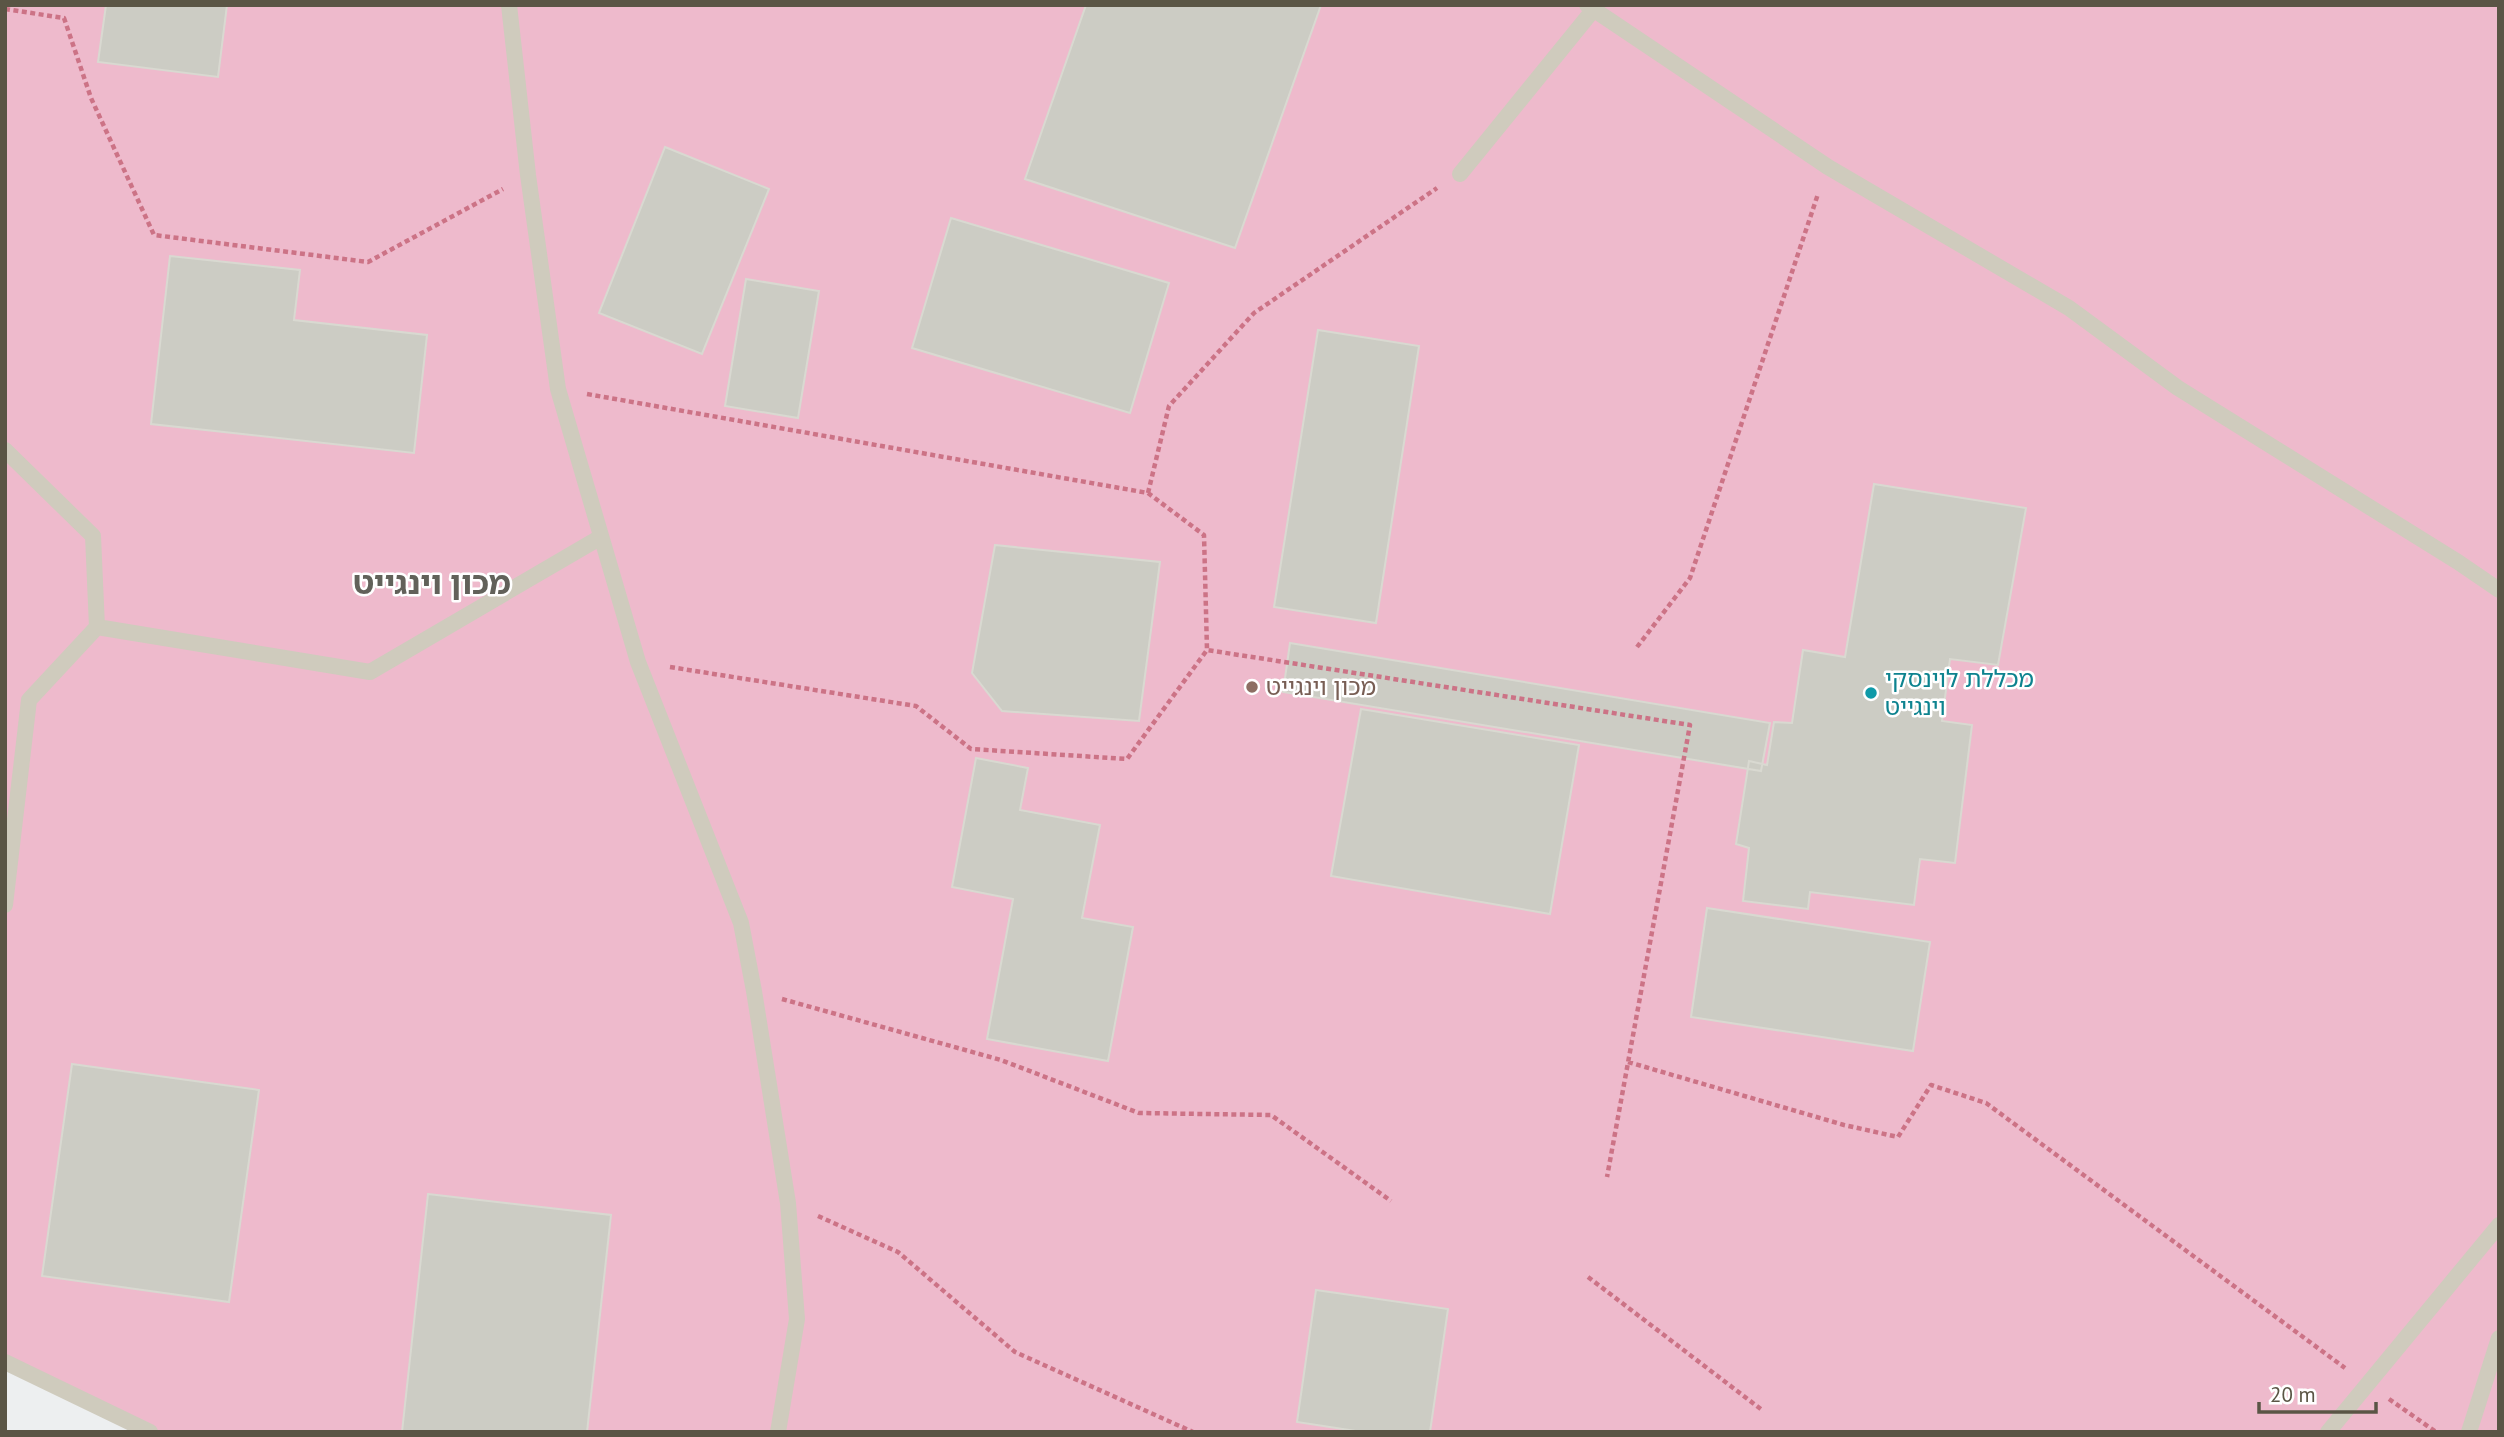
<svg xmlns="http://www.w3.org/2000/svg" width="2504" height="1437" font-family="'PT Sans','Noto Sans Hebrew',sans-serif">
	<style>
		.green { fill: #eebacc }
		.building { fill: #ccccc4; stroke: #d9d9d1; stroke-width: 2 }
		.lines { fill: none; stroke-linecap: round; stroke-linejoin: round }
		.path { stroke: #cc7386; stroke-width: 4.5; stroke-dasharray: 5 3.5; stroke-linecap: butt }
		.service { stroke: #cfcbbd; stroke-width: 16 }
		.education-dot { fill: #8d6e63; stroke: #fff; stroke-width: 2.5 }
		.culture-dot { fill: #0f9aa8; stroke: #fff; stroke-width: 2.5 }
		.labels { text-anchor: middle; stroke-width: 5; stroke-linejoin: round; paint-order: stroke }
		.culture-label { font-size: 24px; fill: #0d838f; stroke: #fff; text-anchor: start }
		.education-label { font-size: 24px; fill: #785e54; stroke: #fff; text-anchor: start }
		.district-label { font-size: 32px; font-weight: bold; fill: #62615a; stroke: #fff }
	</style>
	<rect width="100%" height="100%" fill="#edeff0"/>
	<path class="green" d="M5 5H2499V1432H143L5 1369Z"/>
	<path class="building" d="M106 5H227L218 77 98 62Z
		M1086 5H1321L1235 248 1025 179Z
		M665 147 769 189 702 354 599 313Z
		M951 218 1169 283 1130 413 912 348Z
		M170 256 300 270 294 320 427 335 414 453 151 424Z
		M746 279 819 291 798 418 725 406Z
		M1318 330 1419 346 1376 623 1274 607Z
		M1874 484 2026 508 1998 665 1950 659 1942 721 1972 725 1955 863 1920 859 1914 905 1810 892 1808 909 1743 901 1749 848 1736 844 1749 761 1767 765 1774 722 1792 723 1803 650 1845 657Z
		M995 545 1160 562 1139 721 1002 711 972 673Z
		M1290 643 1770 723 1761 771 1283 692Z
		M1361 709 1579 745 1550 914 1331 876Z
		M976 758 1028 768 1020 810 1100 825 1082 918 1133 927 1108 1061 987 1039 1013 899 952 887Z
		M1707 908 1930 942 1913 1051 1691 1017Z
		M72 1064 259 1090 229 1302 42 1276Z
		M428 1194 611 1215 587 1432H402Z
		M1316 1290 1448 1309 1430 1432H1362L1297 1422Z"/>
	<g class="lines">
		<path class="path" d="M5 9 64 18 91 98 154 235 368 262 503 189
			M587 394 1148 493 1204 535 1207 650
			M1148 493 1169 406 1254 313 1437 188
			M1637 647 1690 578 1818 194
			M670 667 916 706 971 749 1127 759 1207 650 1690 725 1607 1177
			M782 999 1001 1060 1139 1113 1271 1115 1391 1201
			M1628 1062 1844 1125 1898 1137 1931 1085 1986 1103 2345 1368
			M818 1216 898 1252 1015 1352 1193 1432
			M1588 1277 1762 1410
			M2389 1399 2436 1432"/>
		<path class="service" d="M509 5 528 175 558 389 638 662 741 923 754 991 788 1203 797 1319 778 1432
			M1587 5 1828 167 2069 308 2178 388 2458 562 2499 590
			M1460 174 1594 9
			M5 450 93 536 97 627
			M5 905 29 700 97 627 370 672 601 537
			M5 1362 150 1432
			M2328 1432 2499 1225
			M2469 1432 2499 1338"/>
	</g>
	<circle class="education-dot" cx="1252" cy="687" r="7"/>
	<circle class="culture-dot" cx="1871" cy="693" r="7"/>
	<g class="labels">
		<g class="culture-label">
			<text x="1885" y="687">מכללת לוינסקי<tspan x="1885" dy="28">וינגייט</tspan></text>
		</g>
		<g class="education-label">
			<text x="1266" y="695">מכון וינגייט</text>
		</g>
		<g class="district-label">
			<text x="432" y="594">מכון וינגייט</text>
		</g>
	</g>
	<rect width="2504" height="1437" fill="none" stroke="#5a5545" stroke-width="14"/>
	<path d="M2259 1402v10h117v-10" fill="none" stroke="#5a5545" stroke-width="3.5"/>
	<text x="2270" y="1402" font-size="21" fill="#5a5545" stroke="#ffffff" stroke-width="5" paint-order="stroke">20 m</text>
</svg>
